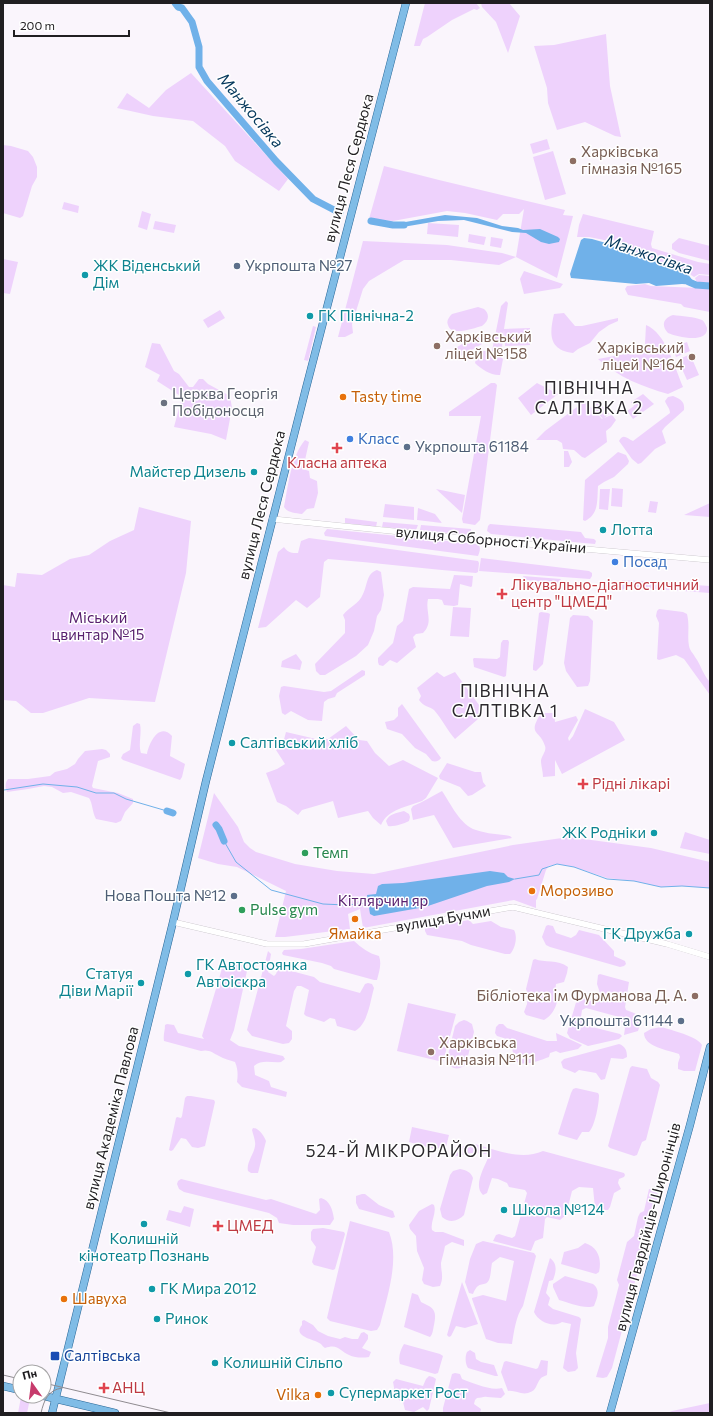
<svg xmlns="http://www.w3.org/2000/svg" width="713" height="1416" font-family="Commissioner,sans-serif">
	<style>
		.green { fill: #eed2fc }
		.water { fill: #70b1e9 }
		.lines { fill: none; stroke-linecap: round; stroke-linejoin: round }
		.stream { stroke: #70b1e9; stroke-width: 1 }
		.river { stroke: #70b1e9; stroke-width: 7 }
		.minor-casing { stroke: #bcb7be; stroke-width: 6 }
		.major-casing { stroke: #286797; stroke-width: 8 }
		.minor { stroke: #fff; stroke-width: 5.5 }
		.major { stroke: #80bce6; stroke-width: 7 }
		.tram { stroke: #8f8b90; stroke-width: 1 }
		.education-dot { fill: #8d6e63; stroke: #fff; stroke-width: 1.5 }
		.service-dot { fill: #5c6f8a; stroke: #fff; stroke-width: 1.5 }
		.culture-dot { fill: #0f9aa8; stroke: #fff; stroke-width: 1.5 }
		.food-dot { fill: #e8710a; stroke: #fff; stroke-width: 1.5 }
		.worship-dot { fill: #6b7280; stroke: #fff; stroke-width: 1.5 }
		.shop-dot { fill: #3f7fe0; stroke: #fff; stroke-width: 1.5 }
		.health-dot { fill: #e0444e; stroke: #fff; stroke-width: 1.5 }
		.leisure-dot { fill: #2e9e5b; stroke: #fff; stroke-width: 1.5 }
		.transit-dot { fill: #1a4fb4; stroke: #fff; stroke-width: 1.5 }
		.labels { text-anchor: middle; stroke-width: 3; stroke-linejoin: round; paint-order: stroke }
		.education-label { font-size: 15px; fill: #785e54; stroke: #fff; text-anchor: start }
		.street-label { font-size: 15px; fill: #201e21; stroke: #fff }
		.culture-label { font-size: 15px; fill: #0d838f; stroke: #fff; text-anchor: start }
		.service-label { font-size: 15px; fill: #4e5e75; stroke: #fff; text-anchor: start }
		.worship-label { font-size: 15px; fill: #5b616d; stroke: #fff; text-anchor: start }
		.food-label { font-size: 15px; fill: #c56008; stroke: #fff; text-anchor: start }
		.shop-label { font-size: 15px; fill: #366cbe; stroke: #fff; text-anchor: start }
		.health-label { font-size: 15px; fill: #be3a42; stroke: #fff; text-anchor: start }
		.park-label { font-size: 15px; fill: #59216f; stroke: #fff }
		.leisure-label { font-size: 15px; fill: #27864d; stroke: #fff; text-anchor: start }
		.transit-label { font-size: 15px; fill: #164399; stroke: #fff; text-anchor: start }
		.water-label { font-size: 16px; font-style: italic; fill: #05385c; stroke: #fff }
		.quarter-label { font-size: 17px; letter-spacing: 1px; fill: #2c292e; stroke: #fff }
	</style>
	<rect width="100%" height="100%" fill="#faf5fc"/>
	<path class="green" d="M425 3H476L480 8 477 10 474 9 452 20 427 37 423 39 420 46H414Z
		M481 3H509L520 16 508 53 496 22 482 7Z
		M606 34 610 86 621 137 615 136 585 122 557 130 548 103 547 88 534 46 554 45Z
		M191 73 288 179 279 191 235 161 225 146 193 121 153 116 117 108 127 93 149 108 166 90Z
		M547 139 550 149 533 154 530 144Z
		M3 145 11 146 28 151 33 157 37 167V177L32 186 23 216 20 218 3 213Z
		M553 151 566 194 545 200 533 157Z
		M384 166 439 180 565 210 563 215 573 216 557 278 516 257 499 265 451 260H404L369 281 363 289 352 324 353 333 345 337H338L363 241 447 245 502 253 516 257 524 209 519 214H503L497 220 465 213 447 211 393 221 369 219Z
		M64 202 79 206 78 213 62 209Z
		M142 211 151 214 147 230 138 227Z
		M583 214 654 231 651 244 652 248 698 262 710 264V275L699 274 694 277 691 275 687 269 643 257 614 243 604 240 589 237H577L579 225Z
		M155 221 176 225 174 233 153 229Z
		M428 223 459 225 458 237 427 234Z
		M469 234 486 237 484 245 468 242Z
		M491 237 503 239 501 248 490 246Z
		M679 238 710 246V261L679 253 672 249V244Z
		M3 259 18 262 10 294 3 293Z
		M524 271 563 284 560 288 524 294 520 279Z
		M699 275 710 276V312L684 307 681 304 628 295 625 289 627 286 645 284 651 286 699 288 695 278Z
		M506 301 508 303 504 329 530 328V345L505 346 504 330 501 357 503 359 500 375C492 376 481 369 475 363L476 359 482 351H492L501 306Z
		M478 307 484 309C490 314 489 321 482 326 474 328 451 337 448 325 446 321 449 317 452 314Z
		M220 310 225 318 208 328 203 320Z
		M564 313 575 326H582L618 318V321L609 325 599 332 590 343 578 349 573 353C549 350 549 335 554 314Z
		M673 315C681 316 695 317 702 320 704 321 706 325 707 328 708 344 677 337 668 333 661 326 663 318 673 315Z
		M646 325C666 333 675 368 683 387L668 394C643 387 618 377 598 359L647 350 645 344Z
		M313 326 316 327 308 361 304 360Z
		M477 335 482 344 459 357 454 349Z
		M687 342 690 351 676 357 673 348Z
		M152 343 160 344 174 371 179 374 189 387H193L199 379H203L208 384 230 396 232 408 226 440 211 434 174 427 182 397 157 381 160 375 145 367Z
		M690 354 699 375 687 380 678 360Z
		M491 383H495L497 385 480 520 475 525 463 523 462 519 481 416H449V412Z
		M537 383 558 394 531 415 518 398Z
		M643 394 654 404 633 419 627 411 634 406 631 402Z
		M673 396C680 399 685 401 684 410L665 427 662 431 666 443 655 449 641 463 638 464 632 459 619 441C623 433 627 438 633 441L670 413C670 408 666 405 665 401L668 397Z
		M598 401 609 414 603 419 592 406Z
		M585 402 593 409 602 419 609 416 612 415 616 420 611 427 606 431 607 442 585 458 582 457 574 450 563 449 562 443 557 440H536L545 431 581 404Z
		M305 440 309 442 303 469 309 471 310 478 317 481 318 493 314 508 307 509 302 514C295 513 288 513 284 507 288 487 291 456 305 440Z
		M564 451H568L572 462 569 467H564Z
		M618 452 626 455 629 461 628 464 614 477 604 482 598 486C597 501 599 514 585 521L583 520 585 480Z
		M612 488 623 489 622 507 611 506Z
		M436 489 465 495 462 513Z
		M600 489H610L608 510 599 509Z
		M650 501 658 502 656 513 648 512Z
		M710 503V517L684 515Z
		M385 504 414 507V520L383 517Z
		M139 507 191 521 186 573 155 702 89 698 43 713H31L16 701 3 700V585L15 587 17 573 42 575 70 559 89 555 110 541 134 530Z
		M418 508 435 514 442 523 417 520Z
		M345 518 377 522 376 527 345 523Z
		M383 522 418 525 416 530 382 527Z
		M490 524 581 532 585 538 594 539 596 541 595 544 584 543 491 534 487 531 488 526Z
		M421 525 471 529V534L467 535 420 530Z
		M327 529 478 544C481 548 480 551 478 556L325 536 324 533Z
		M309 538 478 561 479 563 478 572 476 573C427 569 378 563 328 559L324 562 320 597 307 608 296 600 266 627 258 628 278 552 284 547C288 553 292 553 298 553L301 541Z
		M481 558 589 571 592 573V576L590 579 479 571Z
		M377 570 381 572 384 595 381 610 377 616 374 631 368 645 356 656 325 675H320L316 671 315 664 345 633V620L343 615C349 607 359 604 363 594 368 584 366 574 377 570Z
		M454 575 473 576 472 586 471 587 460 584 458 605 454 606 444 605 442 600 438 599H428C425 612 434 622 423 633L416 634 413 637 416 647 397 663 390 660 383 666 379 665 378 662V658L393 643 397 626 403 621 409 589 413 587 450 589Z
		M523 576 561 579 558 583 525 580Z
		M622 580 710 586V593L629 587 622 590H607L606 586 607 584H621Z
		M453 607 471 608 469 637 450 636Z
		M659 609 683 612 687 614C690 626 687 636 689 646 690 651 693 653 695 657 701 665 703 675 710 682V695L684 659 676 655 659 660 657 659 659 623 656 616 657 611Z
		M541 612 548 613 550 614 543 664 536 671 533 670V666L539 613Z
		M573 615 588 616 593 621 590 681 588 686 577 687 566 671 564 663 570 618Z
		M503 640H508L509 642 506 676 504 677 474 667 473 659 474 658 497 659 500 657 501 643Z
		M296 654 302 662 300 670 281 667 282 661Z
		M362 670 365 671V675L337 693 335 697 328 699 324 702 322 721 308 720 291 711 285 715 282 713 279 696 281 687 284 686 324 692 331 691Z
		M437 672 444 677 455 672 479 705 483 713 478 719 455 739C447 730 442 719 434 710 429 706 424 707 419 700L421 696 417 688Z
		M402 704 441 758C439 761 436 762 432 761L426 754 415 748 402 734 387 729 385 722 394 720 398 716V708Z
		M585 709 614 722 625 740 562 774 555 760V776L543 777C543 771 541 766 541 761 541 756 547 751 545 746 540 729 527 736 541 713H554L555 722 576 716 578 720 568 738 569 741 573 736Z
		M137 723 140 724C142 734 138 744 141 753L147 754C149 743 159 722 172 736L170 756 185 764 182 777 180 780 123 760 121 758 123 754 130 750 133 726Z
		M346 726 359 740 367 741 375 753 389 766 403 760 438 778 426 798 422 801C407 807 388 809 381 825L373 818 368 811 338 818 333 801 302 810 298 815 286 806 277 802 266 773 277 769 285 764 276 750 283 743 286 732 316 739H328Z
		M102 749 106 750 110 754V757L98 761 92 786 93 788 118 793 133 799V803L125 812 121 821 116 823 96 819C92 812 93 804 89 798L71 792 63 793 52 787 44 786 28 789 7 792C5 787 5 783 8 779H28L50 776 55 772 67 769 75 764 78 759 85 751Z
		M447 763 475 772H481L483 782 486 786 472 795 468 796 460 787 440 779 439 776Z
		M442 791C451 804 460 825 476 830 487 834 499 834 510 836L512 838 453 848 434 815 413 820 411 809 413 806C423 802 432 796 442 791Z
		M214 793 238 827 244 842 250 848 256 852 295 864 337 871 374 874 513 845 569 837 651 848 710 862V888L682 886 661 887 634 881 607 878 574 867 557 864 549 866 546 870 537 899 536 900V908L514 900 363 928 360 909 348 914 350 929 285 937H275L286 891 237 867 218 864 198 858Z
		M404 811 409 814 410 817 409 821C403 824 394 827 388 826L386 821C389 814 396 813 404 811Z
		M685 832 710 840V854L680 848Z
		M469 920 473 924 491 921 501 927 514 930C518 937 515 949 510 954H505L471 945 462 941 427 935 425 931V928Z
		M548 925 553 926 556 933 571 938 576 935 579 930 599 935 614 951V956L625 961 626 964 624 966 620 967 550 947 546 945 542 937 546 926Z
		M354 941C362 948 368 953 379 956 382 964 379 972 377 980H374L334 969 331 966 322 963 283 955 282 953 284 950 301 949Z
		M268 951 271 954 268 972 274 976 276 974 278 969 280 968 314 977 320 982 360 993 365 984 368 983 372 984 374 988C370 1002 368 1024 355 1031L337 1026 335 1019 330 1018 324 1022 306 1016 304 1014 309 990 301 986H297L294 991 286 1026 292 1031V1039L289 1043 283 1044 252 1036 247 1030Z
		M535 959C544 963 558 959 568 967L567 973 564 982 556 984 555 994 558 998C556 1007 553 1015 544 1020L526 1015 524 1012 527 1004 528 995 526 989 533 960Z
		M223 965H244L247 971 234 1030 230 1040 239 1046 283 1056 285 1059 281 1062C271 1063 262 1059 254 1066L255 1075 269 1081 271 1087 287 1092 286 1097 242 1087 237 1082C238 1075 238 1069 235 1062 230 1060 224 1059 219 1056 213 1053 209 1049 201 1051L164 1041C163 1035 165 1031 165 1025L167 1024 174 1025 178 1033 204 1039 202 1036Z
		M600 974 629 982 625 1007 626 1010C640 1015 643 1016 638 1031L624 1035 625 1028 619 1017 586 1008 582 1010 581 1017 584 1025 620 1034 622 1036 619 1039 588 1046 570 1038 567 1033 577 999 583 998 593 1002 600 993 597 984 598 975Z
		M408 1003 456 1014 443 1062 397 1051Z
		M464 1020 467 1021 472 1024 474 1032 466 1064C461 1069 455 1070 450 1066L447 1059 455 1026 459 1022Z
		M499 1024H503L507 1028 547 1041H557L556 1033 582 1045 578 1049 560 1053 556 1051 550 1053 549 1057C538 1061 525 1067 515 1061L510 1040 497 1036 495 1033 496 1027Z
		M661 1027C671 1030 697 1036 702 1045L695 1071H684L678 1069V1063L680 1057 679 1054C668 1050 644 1047 644 1033L651 1029Z
		M619 1044C625 1046 627 1050 627 1057L623 1059 611 1058 605 1079 601 1080 596 1073 579 1070 575 1073 563 1068 561 1062 564 1059Z
		M632 1066 647 1069 651 1078 658 1082 660 1085 646 1140 642 1142 637 1155 634 1156 610 1148 608 1146 630 1068Z
		M576 1088 598 1093 599 1095C599 1104 595 1126 589 1132H582L577 1140 560 1135 558 1134 571 1093 573 1089Z
		M187 1096H191L214 1100 215 1102 205 1146 198 1148 192 1147 186 1139 181 1138 173 1150 171 1151 169 1150 176 1118 177 1117 181 1118 182 1116 185 1098Z
		M412 1127 449 1135 446 1147 434 1149 409 1142Z
		M253 1128C259 1128 264 1136 266 1141L258 1173H251L248 1171C246 1163 254 1154 255 1146 256 1141 253 1135 252 1130Z
		M468 1144H475C497 1150 521 1161 543 1151L624 1173 625 1175 624 1177 619 1179 618 1183 621 1189 614 1193 610 1207 608 1210H597L595 1208 593 1188 579 1187 572 1191 566 1215 560 1220 547 1217 545 1219 543 1238 535 1241 531 1251 493 1241 496 1235 499 1234 512 1238 515 1236 527 1193 525 1190 509 1187 507 1183 498 1179 492 1178 487 1193 483 1195C473 1186 484 1168 488 1158L487 1154 471 1153 452 1157 450 1155 451 1152Z
		M460 1169C466 1170 471 1172 473 1178L464 1215C458 1221 450 1224 442 1217L440 1209 450 1175 453 1171Z
		M181 1179 266 1200 271 1199 316 1214 320 1210 319 1199 321 1198C330 1200 333 1211 334 1219L330 1225H293L279 1223 277 1218 269 1213 184 1192 179 1189 177 1184 178 1181Z
		M649 1189 654 1190 658 1194 657 1199 612 1368 607 1377 603 1378 596 1377 608 1338V1327L619 1285 617 1280 627 1242 634 1236 638 1217 640 1213 644 1211Z
		M362 1194H365L379 1205 393 1211 395 1217 392 1218 359 1209 356 1203V1196Z
		M432 1204 434 1205C437 1213 430 1222 432 1230L435 1232H443L464 1240V1246L452 1242 445 1246C444 1252 442 1258 441 1263 441 1272 444 1277 440 1286L433 1287 424 1284 422 1280 424 1268 417 1251 416 1236 410 1229 409 1225 419 1211Z
		M184 1206 194 1209 190 1227 166 1220 169 1210 181 1213Z
		M350 1221 389 1232C400 1260 387 1297 380 1325L377 1330 371 1331 330 1321 327 1318Z
		M323 1228 344 1232 345 1234 335 1269 333 1270 314 1265 312 1262 316 1247 311 1240V1232L313 1229Z
		M483 1241 534 1253 536 1256 523 1306C516 1316 514 1331 512 1344L498 1343 486 1339 472 1299V1298L483 1295 506 1301 514 1261 500 1257 492 1263C491 1268 491 1275 489 1280 485 1288 479 1279 473 1294L469 1293 465 1282 470 1259 476 1244Z
		M585 1243C598 1247 602 1259 599 1272L596 1274 561 1264 564 1252 578 1248Z
		M550 1258C558 1264 556 1272 553 1280L549 1281 546 1293 550 1298 548 1305 553 1309 579 1317 581 1319 576 1353 578 1368 575 1371 568 1372 563 1368 571 1324 562 1322C554 1328 538 1322 534 1312Z
		M565 1276 593 1284C601 1290 597 1298 594 1306 586 1310 567 1302 559 1300L553 1287V1284Z
		M462 1282 478 1324 465 1328 456 1326 451 1336 449 1337 447 1335Z
		M412 1293 418 1295 421 1302C434 1308 437 1310 434 1325 433 1329 433 1334 430 1337L404 1327Z
		M304 1320 313 1325 318 1331 328 1336 340 1339 345 1337 352 1339H358L361 1333 364 1332 368 1335V1339L362 1348 371 1352 369 1357C363 1358 355 1358 349 1355 340 1351 338 1343 325 1348 323 1347 322 1345 321 1344 314 1339 292 1337 302 1325V1321Z
		M404 1344 440 1354 443 1356 438 1373 435 1374 400 1364C398 1358 400 1350 404 1344Z
		M470 1350 475 1353 476 1359 481 1362 494 1365 498 1376H495L468 1368C465 1364 465 1356 467 1352Z
		M541 1360 548 1361 547 1375C545 1376 542 1377 541 1378 535 1385 538 1390 528 1393 521 1395 515 1390 508 1391L501 1372 504 1362 506 1361 536 1369 538 1368Z
		M455 1373 460 1374 462 1379C473 1383 490 1391 502 1388L505 1394 501 1398C496 1398 492 1397 487 1397 484 1396 481 1398 477 1398L475 1400 474 1404 481 1409 480 1413H443V1408L452 1374Z
		M429 1376 433 1377 436 1379 429 1409 427 1411 423 1407 414 1412 405 1410 403 1402C394 1399 395 1391 393 1382L396 1379 423 1386 426 1379Z
		M21 1397 30 1399 27 1413H18Z
		M710 1403V1413H667L672 1411Z"/>
	<path class="water" d="M445 215 477 218 502 226 518 228 523 230 540 229 558 237 560 239 559 242 549 244 541 242 526 233 512 232 464 220 438 221 397 228 394 224Z
		M584 238 592 239 606 243 639 257 684 269 696 285 682 284 656 286 649 283 636 284 571 278 570 274 581 240Z
		M490 871 504 873 508 877 515 879 509 882 487 886 425 907 374 916 370 914 367 895 376 894 378 886 382 884 403 883Z"/>
	<g class="lines">
		<path class="stream" d="M4 790 43 784 77 787 96 793H114L126 799 167 811
			M224 841 236 862 271 890 323 904 346 905 368 903
			M515 879 539 875 542 869 557 864 574 867 607 879 634 881 661 887 682 886 710 888"/>
		<path class="river" d="M175 3 178 7 182 8 192 22 199 47V67L207 81 276 161 313 199 340 213
			M371 221 393 225H404
			M689 282 696 285 710 286
			M167 811 173 813
			M216 825 219 829 224 841"/>
		<g class="minor-casing">
			<path id="minor" d="M272 519 482 540 710 560
				M173 922 267 944H304L513 907 667 944 710 957"/>
		</g>
		<g class="major-casing">
			<path id="major" d="M3 1386 20 1390
				M44 1396 115 1413
				M52 1413 173 922 206 781 305 392 406 3
				M610 1413 690 1125 710 1047"/>
		</g>
		<use href="#minor" class="minor"/>
		<use href="#major" class="major"/>
		<path class="tram" d="M3 1375 20 1379
			M44 1383 171 1413
			M41 1413C44 1400 48 1390 62 1388"/>
	</g>
	<g class="education-dot">
		<circle cx="573" cy="161" r="4"/>
		<circle cx="437" cy="346" r="4"/>
		<circle cx="692" cy="357" r="4"/>
		<circle cx="695" cy="996" r="4"/>
		<circle cx="431" cy="1052" r="4"/>
	</g>
	<g class="service-dot">
		<circle cx="237" cy="266" r="4"/>
		<circle cx="407" cy="447" r="4"/>
		<circle cx="234" cy="896" r="4"/>
		<circle cx="681" cy="1021" r="4"/>
	</g>
	<g class="culture-dot">
		<circle cx="85" cy="275" r="4"/>
		<circle cx="310" cy="316" r="4"/>
		<circle cx="254" cy="472" r="4"/>
		<circle cx="603" cy="530" r="4"/>
		<circle cx="232" cy="743" r="4"/>
		<circle cx="654" cy="833" r="4"/>
		<circle cx="689" cy="934" r="4"/>
		<circle cx="188" cy="974" r="4"/>
		<circle cx="141" cy="983" r="4"/>
		<circle cx="504" cy="1210" r="4"/>
		<circle cx="144" cy="1224" r="4"/>
		<circle cx="152" cy="1289" r="4"/>
		<circle cx="157" cy="1319" r="4"/>
		<circle cx="215" cy="1363" r="4"/>
		<circle cx="331" cy="1393" r="4"/>
	</g>
	<g class="food-dot">
		<circle cx="343" cy="397" r="4"/>
		<circle cx="532" cy="891" r="4"/>
		<circle cx="355" cy="919" r="4"/>
		<circle cx="64" cy="1299" r="4"/>
		<circle cx="318" cy="1395" r="4"/>
	</g>
	<circle class="worship-dot" cx="164" cy="403" r="4"/>
	<g class="shop-dot">
		<circle cx="350" cy="439" r="4"/>
		<circle cx="615" cy="562" r="4"/>
	</g>
	<g class="health-dot">
		<path d="M335 442h4v4h4v4h-4v4h-4v-4h-4v-4h4z"/>
		<path d="M500 588h4v4h4v4h-4v4h-4v-4h-4v-4h4z"/>
		<path d="M581 778h4v4h4v4h-4v4h-4v-4h-4v-4h4z"/>
		<path d="M216 1220h4v4h4v4h-4v4h-4v-4h-4v-4h4z"/>
		<path d="M102 1382h4v4h4v4h-4v4h-4v-4h-4v-4h4z"/>
	</g>
	<g class="leisure-dot">
		<circle cx="305" cy="853" r="4"/>
		<circle cx="242" cy="910" r="4"/>
	</g>
	<rect class="transit-dot" x="50" y="1351" width="10" height="10" rx="2"/>
	<g class="labels">
		<g class="education-label">
			<text x="581" y="157">Харківська<tspan x="581" dy="17">гімназія №165</tspan></text>
			<text x="445" y="342">Харківський<tspan x="445" dy="17">ліцей №158</tspan></text>
			<text x="684" y="353" text-anchor="end">Харківський<tspan x="684" dy="17">ліцей №164</tspan></text>
			<text x="687" y="1001" text-anchor="end">Бібліотека iм Фурманова Д. А.</text>
			<text x="439" y="1048">Харківська<tspan x="439" dy="17">гімназія №111</tspan></text>
		</g>
		<g class="street-label">
			<text transform="translate(349 168) rotate(-75)" y="5">вулиця Леся Сердюка</text>
			<text transform="translate(262 505) rotate(-76)" y="5">вулиця Леся Сердюка</text>
			<text transform="translate(491 540) rotate(5)" y="5">вулиця Соборності України</text>
			<text transform="translate(443 919) rotate(-10)" y="5">вулиця Бучми</text>
			<text transform="translate(111 1118) rotate(-76)" y="5">вулиця Академіка Павлова</text>
			<text transform="translate(648 1227) rotate(-75)" y="5">вулиця Гвардійців-Широнінців</text>
		</g>
		<g class="culture-label">
			<text x="93" y="271">ЖК Віденський<tspan x="93" dy="17">Дім</tspan></text>
			<text x="318" y="321">ГК Північна-2</text>
			<text x="246" y="477" text-anchor="end">Майстер Дизель</text>
			<text x="611" y="535">Лотта</text>
			<text x="240" y="748">Салтівський хліб</text>
			<text x="646" y="838" text-anchor="end">ЖК Родніки</text>
			<text x="681" y="939" text-anchor="end">ГК Дружба</text>
			<text x="196" y="970">ГК Автостоянка<tspan x="196" dy="17">Автоіскра</tspan></text>
			<text x="133" y="979" text-anchor="end">Статуя<tspan x="133" dy="17">Діви Марії</tspan></text>
			<text x="512" y="1215">Школа №124</text>
			<text x="144" y="1244" text-anchor="middle">Колишній<tspan x="144" dy="17">кінотеатр Познань</tspan></text>
			<text x="160" y="1294">ГК Мира 2012</text>
			<text x="165" y="1324">Ринок</text>
			<text x="223" y="1368">Колишній Сільпо</text>
			<text x="339" y="1398">Супермаркет Рост</text>
		</g>
		<g class="service-label">
			<text x="245" y="271">Укрпошта №27</text>
			<text x="415" y="452">Укрпошта 61184</text>
			<text x="226" y="901" text-anchor="end">Нова Пошта №12</text>
			<text x="673" y="1026" text-anchor="end">Укрпошта 61144</text>
		</g>
		<g class="worship-label">
			<text x="172" y="399">Церква Георгія<tspan x="172" dy="17">Побідоносця</tspan></text>
		</g>
		<g class="food-label">
			<text x="351" y="402">Tasty time</text>
			<text x="540" y="896">Морозиво</text>
			<text x="355" y="939" text-anchor="middle">Ямайка</text>
			<text x="72" y="1304">Шавуха</text>
			<text x="310" y="1400" text-anchor="end">Vilka</text>
		</g>
		<g class="shop-label">
			<text x="358" y="444">Класс</text>
			<text x="623" y="567">Посад</text>
		</g>
		<g class="health-label">
			<text x="337" y="468" text-anchor="middle">Класна аптека</text>
			<text x="511" y="590">Лікувально-діагностичний<tspan x="511" dy="17">центр "ЦМЕД"</tspan></text>
			<text x="592" y="789">Рідні лікарі</text>
			<text x="227" y="1231">ЦМЕД</text>
			<text x="112" y="1393">АНЦ</text>
		</g>
		<g class="park-label">
			<text x="98" y="623">Міський<tspan x="98" dy="17">цвинтар №15</tspan></text>
			<text x="383" y="906">Кітлярчин яр</text>
		</g>
		<g class="leisure-label">
			<text x="313" y="858">Темп</text>
			<text x="250" y="915">Pulse gym</text>
		</g>
		<g class="transit-label">
			<text x="64" y="1361">Салтівська</text>
		</g>
		<g class="water-label">
			<text transform="translate(251 110) rotate(50)" y="6">Манжосівка</text>
			<text transform="translate(649 254) rotate(19)" y="6">Манжосівка</text>
		</g>
		<g class="quarter-label">
			<text x="589" y="394">ПІВНІЧНА<tspan x="589" dy="20">САЛТІВКА 2</tspan></text>
			<text x="505" y="697">ПІВНІЧНА<tspan x="505" dy="20">САЛТІВКА 1</tspan></text>
			<text x="399" y="1157">524-Й МІКРОРАЙОН</text>
		</g>
	</g>
	<rect width="713" height="1416" fill="none" stroke="#201e21" stroke-width="8"/>
	<g transform="translate(32 1384) rotate(346)"><circle r="19" fill="#ffffff" stroke="#a6a5a6"/>
	<path d="M0-3L7 15L0 10L-7 15Z" fill="#c73b6c"/>
	<text y="-6" font-size="11" font-weight="bold" text-anchor="middle" fill="#201e21">Пн</text>
	</g>
	<path d="M14 30v6h115v-6" fill="none" stroke="#201e21" stroke-width="2"/>
	<text x="20" y="30" font-size="12" fill="#201e21" stroke="#ffffff" stroke-width="3" paint-order="stroke">200 m</text>
</svg>
